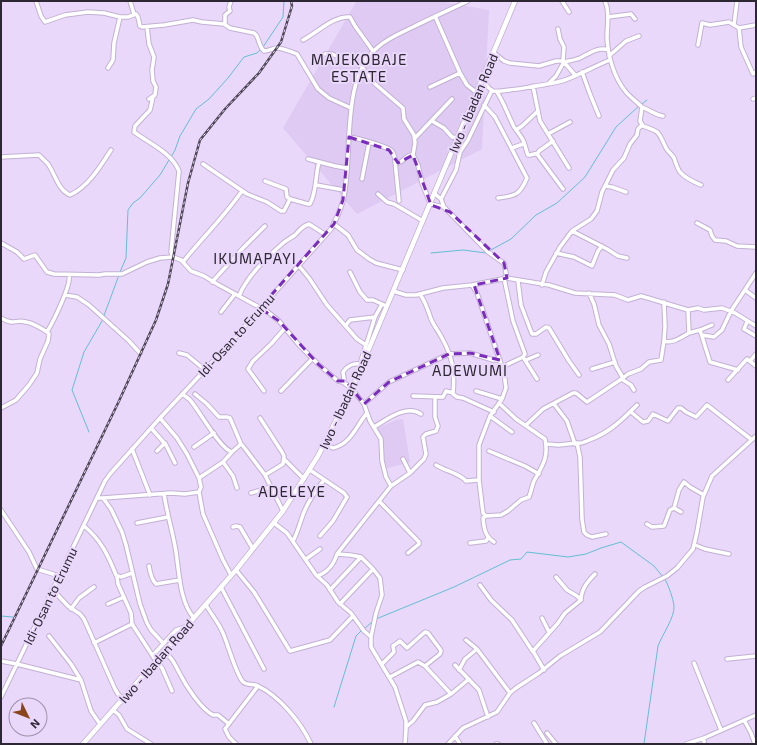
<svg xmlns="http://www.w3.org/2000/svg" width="757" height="745" font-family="'Exo 2',sans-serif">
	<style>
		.built { fill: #decaf2 }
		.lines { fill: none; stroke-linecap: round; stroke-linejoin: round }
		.stream { stroke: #63bfd1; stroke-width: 1 }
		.minor-casing { stroke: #c2b1d2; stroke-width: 5.5 }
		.major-casing { stroke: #c2b1d2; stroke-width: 6 }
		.minor { stroke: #fff; stroke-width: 3.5 }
		.major { stroke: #fff; stroke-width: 4.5 }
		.rail-casing { stroke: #4e4556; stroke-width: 2.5 }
		.rail { stroke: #ead8fb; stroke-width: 1; stroke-dasharray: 3; stroke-linecap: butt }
		.marked { fill: none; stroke: #7b2cbf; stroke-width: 3; stroke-dasharray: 8 5; stroke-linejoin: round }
		.labels { text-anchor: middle; stroke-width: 4; stroke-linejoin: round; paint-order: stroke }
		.street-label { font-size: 13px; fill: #2d2633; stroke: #ead8fb }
		.quarter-label { font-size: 15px; letter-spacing: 1px; fill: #2d2633; stroke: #ead8fb }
	</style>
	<rect width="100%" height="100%" fill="#ead8fb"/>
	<path class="built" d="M438 1 489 10 482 149 357 214 283 128 356 2Z
		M403 419 410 462 385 469 381 439 377 428 396 420Z"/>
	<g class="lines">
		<path class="stream" d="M263 47 283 17 284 1
			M642 104 647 100
			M171 157 175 150 180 136 196 109 209 99 228 78 244 57 257 53 261 49
			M489 251 511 239 536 215 557 203 585 177 616 127 639 106
			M431 253 463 250 486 253
			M120 272 126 258 128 210 133 203 140 198 160 175 169 160
			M89 432 72 390 84 352 102 321 119 275
			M1 616 13 617
			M376 619 454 587 510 560 521 559 527 552 568 557 586 554 601 548 621 542 654 566 663 577
			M364 629 372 622
			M334 707 356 636 361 631
			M644 744 658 646C662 635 675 617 674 606 673 598 669 587 665 579"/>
		<g class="minor-casing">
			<path id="minor" d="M36 1 41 16 45 22 65 15 88 12 104 13 120 17H128L136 14 138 17 140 26 142 27 164 25 193 20 202 22 224 24 230 28 254 33C260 37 257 44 264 51 269 51 273 48 277 48 282 48 292 52 297 54L318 89 329 98 351 108
				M130 1 134 14
				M562 1 569 12
				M435 16 460 73 467 85 477 93
				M608 17 631 14 635 19
				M225 24V15L230 11 229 7 231 1
				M734 25 737 1
				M147 27 149 44 154 57 152 70 153 81 156 87 155 95 149 99
				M739 28 741 47 753 74 756 72
				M558 29 560 39 564 47 563 61
				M303 40C318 32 333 16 350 17L355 26 373 51
				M698 45 702 23 710 25 729 22 739 28 756 25
				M494 53 504 61 510 63 539 66 556 61H563L575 75
				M325 54H332L341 58 352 55 367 59
				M609 56 626 41 639 36
				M362 67 374 83 403 108 404 119 414 135 415 143 413 155 418 165 422 183 430 203
				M108 68 113 60 114 43 120 17
				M582 72 590 94 599 116
				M483 79C485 83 488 89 493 91 498 93 557 83 565 80 581 74 595 66 610 60
				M549 83 556 76 564 62C569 61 575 60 580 58 588 54 599 46 608 50
				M533 86 540 121 569 168
				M430 87 460 73
				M497 92C504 103 508 115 514 127 517 131 520 135 523 140 525 144 526 150 528 155H530L538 153
				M153 97 150 110 135 126 134 132C149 143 172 153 179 171L171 252 173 257
				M753 99 756 98
				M484 105 495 117 527 178C520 195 515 196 498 198
				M642 107C650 110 655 115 663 116
				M432 121 444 128 452 137 459 138
				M643 126C661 132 658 132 666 148 668 152 672 154 674 158 676 163 677 168 680 172 686 179 694 182 701 185
				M516 130 522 126 538 111
				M548 134 570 122
				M349 137C357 138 386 146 392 151 395 155 394 159 397 163 404 163 404 155 413 155
				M415 138 452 99
				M553 141 539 151 537 154 563 189
				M512 148 523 144
				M1 157 39 155C42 158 45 161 48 164 55 174 58 190 70 195 88 187 100 167 111 150
				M308 159 335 166 346 168
				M395 161 399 201
				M203 164 247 194 267 202 281 211H284L290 199
				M362 179 369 143
				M265 181 286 189 287 197 290 199 308 204H310C317 191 315 176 319 162
				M316 185 344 190
				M605 186 612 187 626 192
				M378 194 387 202 394 204 423 221
				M435 194 441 199 444 207
				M441 199 456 170 460 152 468 140 492 90
				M430 204 444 207 488 252 502 262 504 263 507 278
				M697 223 710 230 712 236 715 240 726 241 737 246 756 247
				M334 224 348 235 357 250 369 259 376 263 403 270
				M572 231 607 249 618 256 627 258
				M1 243 17 252 24 259 35 255 47 272 54 274 99 275 105 274H122L147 262 160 258 173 257 181 260 191 271 204 276 217 284 268 312 279 321 299 345 318 364 338 381 343 382 352 389 364 404 370 421 381 439 382 461 386 477 391 486
				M556 253 574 257 592 266 598 251 602 246
				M183 262C202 238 224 217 242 191
				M299 266 309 278 327 305 357 339 366 345
				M350 272 360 292 367 300H373L384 305
				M518 281 521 305 532 334H536L546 327 549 328 569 361 579 375
				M212 282 243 248 265 226
				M472 285 477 293 504 373 506 388 502 399 490 416 479 445V480L483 513 486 516
				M542 285 546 272 560 247 572 231 591 219 597 211 602 192 613 170 624 158 630 144 637 135 638 129 641 126H643L640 121 642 107C637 102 631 98 626 92 614 78 608 56 607 38 607 25 610 13 605 1
				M745 290 756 298
				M393 291 406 295H416L443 288 472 285 507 278 549 285 575 293 615 295 628 300 641 296 648 298 688 310 698 308 704 310 722 308 735 313 756 326
				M589 293 594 304 599 325 609 344 616 366 623 378 628 374 641 369 649 362 661 360 664 341C673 344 681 337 689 333L688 310
				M420 294C426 303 428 310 431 319 434 326 439 332 442 338 453 358 455 372 453 394L457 397 463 398 494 412
				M65 295 77 297 89 305 129 341 140 353
				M239 296C247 276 266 258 282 244 286 240 291 238 295 235 300 230 302 226 309 224L326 235
				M221 312 235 294
				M1 318C14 326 15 319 26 322 33 323 41 328 47 332L49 334 48 341 40 359 37 373 29 385 16 400 1 408
				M747 322 744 329 756 336
				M346 325 350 320 375 317
				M712 325 700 330 710 362 738 370
				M47 332C53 322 72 284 69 275
				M689 333 700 330
				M702 335 714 337 722 330 731 311 756 273
				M664 341 665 326 664 302
				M179 353 187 355 205 370
				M523 357 537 379
				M526 360 538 355
				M750 361 756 354
				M360 364 375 317 382 304
				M502 367 523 357 525 354 513 321 504 278
				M592 369 615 362
				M728 380 747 359 756 366
				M343 382 344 379 343 372C348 365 353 363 361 364
				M264 391 248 369 253 361 271 344 285 328
				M281 391 312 359
				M476 391 502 399
				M182 394C185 396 188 398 190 400 199 410 220 449 232 452L241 444 243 446 265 475 283 511
				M195 394 207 404 219 417H227L230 418 241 444
				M413 396 443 397 446 391 453 393
				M364 404 389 382 449 354 470 353 493 360H500
				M554 404 567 421 575 444
				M631 412 643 422 648 421 653 414 668 421 678 408H681L686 412 696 417 707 405 752 440
				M490 416 512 432
				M160 418 177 438 187 454 199 478 201 487 199 492 203 514 223 560 231 575
				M260 418 282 452 284 456 283 464 265 475
				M526 425 543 409 573 393H576L587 402 623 378V380L631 385 634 390
				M374 427C386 420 406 404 421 414
				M151 428 166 445 175 463
				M577 443C583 444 584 442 589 440 609 433 622 420 637 405
				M324 444 333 448C351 444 356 426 367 413
				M546 444 559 445 577 443 580 457 582 519 584 532 587 535 592 537 606 534
				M194 447 214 433
				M132 449 150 495
				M157 451 165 443
				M489 451 525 466 539 474
				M284 459 304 479
				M403 459 410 473
				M223 462 233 476 237 488
				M436 465C445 471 459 473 466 481L479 480
				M310 470 344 493 347 497 333 521 320 536
				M199 478 223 462 232 452
				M251 493 271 487
				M164 494C167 514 173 533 176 552 179 572 180 603 194 618
				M97 498H103L111 509 122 532 126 545 140 604 147 623 151 630 163 643
				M103 498 171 493 185 494 199 492
				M379 501 419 542V544L408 553
				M1 510 29 552 37 569 59 576
				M681 512 674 508 679 490 684 482 690 487 704 495
				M486 516 501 515 508 511 521 500 529 497C531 492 532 486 534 481 542 466 549 458 545 439L516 419 499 403
				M486 516 483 518C484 529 485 536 494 542
				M137 523 168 517
				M274 523 287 533 316 575 327 585 338 602 351 613 364 631 371 637
				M647 524 652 527 664 526 670 510 674 508
				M84 526C101 540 108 555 116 575L121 577 132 573
				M233 527 236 526 240 527 253 549
				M293 541C298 532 300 522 304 512 309 500 316 490 324 480
				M470 543 486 541 488 538
				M695 545 705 549 729 554
				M337 554 391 486 410 473 424 459 426 454 423 437 426 434 436 431 438 426 435 417V397
				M306 559 320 549
				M149 566C150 572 151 579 156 584L180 580
				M236 570 254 592 290 651 330 640 353 616
				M317 576C327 573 334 564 337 554L350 555 361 557 373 569 380 578 382 595 376 613 371 637V647L395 687 406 721V729L405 744
				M117 577 118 584 131 613 132 624 156 661 162 668 172 691
				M556 577 567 590 577 596 581 600
				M480 585 491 600 512 620 533 652
				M221 587 264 669
				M52 589 68 606 80 614 84 619 115 689 118 694 123 699
				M330 590 361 557
				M108 604 124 597
				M340 604 373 569
				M206 605C211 614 218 622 222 631 228 643 235 673 243 682 248 686 253 683 258 686 279 696 301 722 311 744
				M71 609 79 598 94 587
				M542 618 549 632
				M49 636 71 664 81 680
				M466 640 477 649 510 693
				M94 643 132 624
				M164 652C173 658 175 665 180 674 186 686 201 709 213 715H218L229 724
				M153 655 176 630 185 627
				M727 659 756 656
				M1 661 17 664 81 680 91 711 100 724
				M694 663 721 730
				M382 664 394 652 393 646 400 641 407 648 425 632 428 633 440 649 441 651 440 654 425 666 418 662 390 677
				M455 665 479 690 488 717
				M425 666 451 694 469 679
				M459 670 465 659 477 649
				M544 670 533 651 558 623 565 613 581 600C581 589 588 581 595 574
				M1 697 105 481 110 474 160 418 230 343 331 229C336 220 340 211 343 201 354 156 339 79 378 47 388 38 401 33 413 27 431 18 449 10 468 1
				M113 710 119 715 127 729 151 744
				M744 720 751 733 755 744
				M534 723 547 744
				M406 727 413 721 425 705 437 702 451 694
				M547 733 556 744
				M455 736 460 744
				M704 738V744
				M236 744 229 737 225 729 258 686
				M448 744 463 728 497 712 510 693 516 688 539 673 560 656 600 632 639 591 645 587 667 576 677 568 693 549 697 532 703 497 712 476 756 436
				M496 744H498
				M686 744 704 738 756 715"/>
		</g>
		<g class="major-casing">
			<path id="major" d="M83 744 236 570 283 511 318 456 352 389 515 1"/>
		</g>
		<use href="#minor" class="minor"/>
		<use href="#major" class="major"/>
		<g class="rail-casing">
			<path id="rail" d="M1 646 119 401 156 320 168 284 188 183 200 140 225 109 259 73 281 42 292 6 291 1"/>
		</g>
		<use href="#rail" class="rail"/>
	</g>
	<path class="marked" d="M349 137 389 150 398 163 413 155 431 205 450 212 504 263 507 278 474 285 500 360 470 353 449 354 389 382 364 404 346 381H338L318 364 279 321 260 308 334 224 343 200Z"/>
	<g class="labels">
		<g class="street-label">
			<text transform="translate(473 103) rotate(-67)" y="5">Iwo - Ibadan Road</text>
			<text transform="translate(236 335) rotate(-48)" y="5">Idi-Osan to Erumu</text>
			<text transform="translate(345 400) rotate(-65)" y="5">Iwo - Ibadan Road</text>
			<text transform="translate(50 596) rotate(-64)" y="5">Idi-Osan to Erumu</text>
			<text transform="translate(156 661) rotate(-49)" y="5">Iwo - Ibadan Road</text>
		</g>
		<g class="quarter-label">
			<text x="359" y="65">MAJEKOBAJE<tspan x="359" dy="17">ESTATE</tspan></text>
			<text x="255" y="264">IKUMAPAYI</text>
			<text x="470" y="376">ADEWUMI</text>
			<text x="292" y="497">ADELEYE</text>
		</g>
	</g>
	<rect width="757" height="745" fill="none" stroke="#2d2633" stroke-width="4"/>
	<g transform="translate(28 717) rotate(133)"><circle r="19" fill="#ead8fb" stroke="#9e91ab"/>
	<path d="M0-3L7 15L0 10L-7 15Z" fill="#8a451c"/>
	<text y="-6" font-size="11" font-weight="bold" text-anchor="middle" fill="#2d2633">N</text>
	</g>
</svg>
